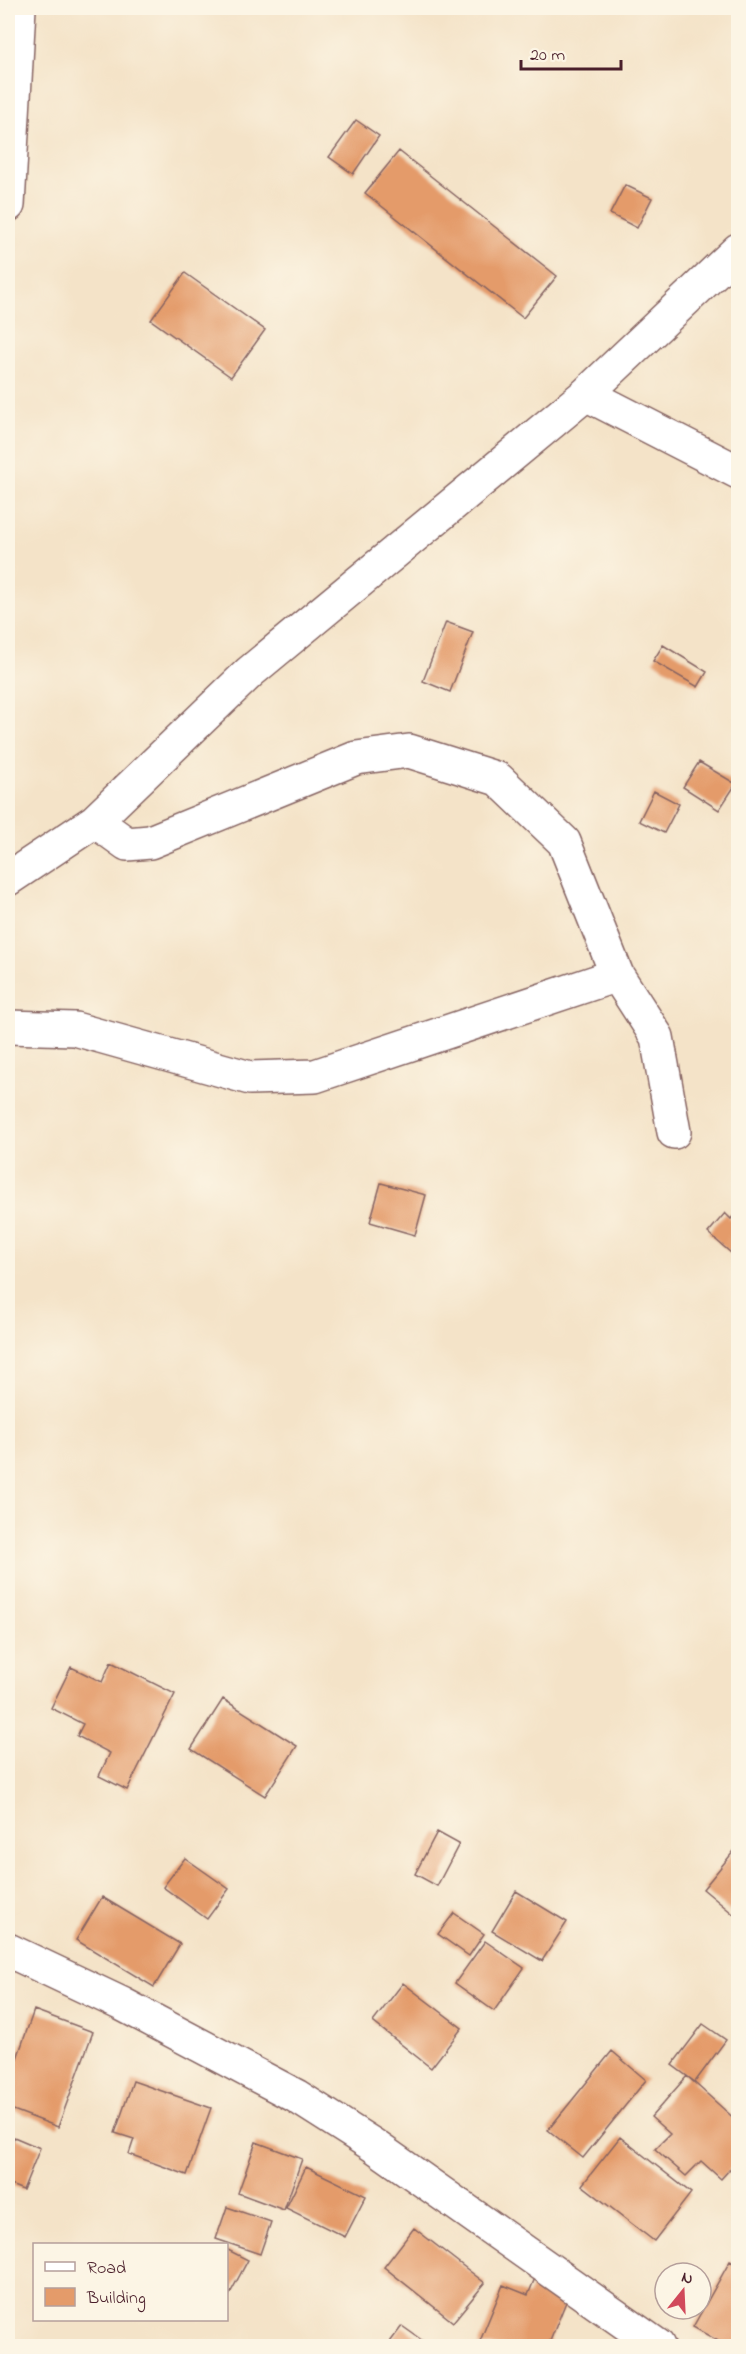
<svg xmlns="http://www.w3.org/2000/svg" width="746" height="2354" font-family="'Indie Flower',sans-serif">
	<style>
		.building { fill: #e49b6a }
		.lines { fill: none; stroke-linecap: round; stroke-linejoin: round }
		.minor-casing { stroke: #866462; stroke-width: 36 }
		.minor { stroke: #fff; stroke-width: 33 }
	</style>
	<rect width="100%" height="100%" fill="#fcf5e5"/>
	<filter id="ink" filterUnits="userSpaceOnUse"><feTurbulence type="fractalNoise" baseFrequency=".0167" numOctaves="2"/><feDisplacementMap in="SourceGraphic" scale="12" xChannelSelector="R" yChannelSelector="G"/><feConvolveMatrix kernelMatrix="1 2 1 2 8 2 1 2 1" color-interpolation-filters="sRGB"/></filter>
	<filter id="wash" filterUnits="userSpaceOnUse"><feTurbulence type="fractalNoise" baseFrequency=".008" numOctaves="4" result="noise"/><feDisplacementMap in="SourceGraphic" scale="24" xChannelSelector="R" yChannelSelector="G"/><feGaussianBlur stdDeviation="1.35" result="paint"/><feColorMatrix in="noise" values="0 0 0 0 0 0 0 0 0 0 0 0 0 0 0 0 0 1.4 0 .05"/><feComposite in="paint" operator="in"/></filter>
	<g filter="url(#wash)">
		<rect width="100%" height="100%" fill="#f4e3c8"/>
		<g id="blocks">
			<path class="building" d="M356 120 379 136 353 174 329 157Z
				M399 151 557 276 523 318 365 193Z
				M625 185 652 198 637 228 610 214Z
				M185 273 265 330 231 377 151 320Z
				M446 622 473 632 450 692 423 681Z
				M663 645 707 672 698 687 653 661Z
				M699 762 736 784 719 810 683 787Z
				M654 791 679 804 664 833 639 821Z
				M381 1183 426 1195 415 1235 370 1222Z
				M738 1210V1259L708 1233 725 1213 731 1219Z
				M111 1662 175 1694 127 1790 99 1776 110 1753 77 1736 83 1724 51 1708 71 1667 102 1682Z
				M223 1699 297 1746 265 1796 191 1749Z
				M437 1832 459 1844 437 1886 415 1874Z
				M738 1846V1918L703 1889Z
				M185 1858 229 1889 207 1919 163 1887Z
				M516 1891 567 1922 542 1961 492 1931Z
				M102 1897 180 1944 154 1987 76 1940Z
				M454 1913 484 1934 469 1956 438 1934Z
				M485 1941 524 1968 494 2011 455 1983Z
				M403 1983 462 2028 431 2068 373 2022Z
				M34 2010 93 2032 58 2127 8 2108V2084Z
				M703 2024 726 2040 695 2082 672 2065Z
				M612 2051 646 2080 583 2158 548 2130Z
				M687 2076 738 2122V2160L721 2179 701 2161 686 2176 655 2149 670 2134 651 2117Z
				M133 2081 211 2108 187 2175 129 2154 134 2139 115 2133Z
				M14 2137 40 2148 23 2190 8 2184V2155Z
				M620 2137 691 2193 654 2241 582 2185Z
				M256 2142 302 2159 284 2210 238 2193Z
				M306 2167 366 2196 345 2237 286 2208Z
				M227 2207 271 2222 260 2254 216 2239Z
				M414 2228 485 2283 453 2322 384 2267Z
				M226 2249 248 2260 226 2301Z
				M730 2261 738 2266V2346H727L693 2327Z
				M535 2278 570 2292 548 2346H478L503 2285 528 2295Z
				M402 2326 430 2346H387Z"/>
		</g>
	</g>
	<g filter="url(#ink)">
		<use href="#blocks" fill-opacity="0" stroke="#866462" stroke-width="1.5"/>
		<g class="lines">
			<g class="minor-casing">
				<path id="minor" d="M8 205 19 8
					M586 394 738 472
					M95 821 127 844 150 842 356 758 409 751 498 779 564 842 617 975
					M8 879 95 821 250 672 586 394 738 250
					M8 1027 75 1029 250 1078 315 1076 617 975 657 1037 674 1132
					M8 1950 122 2004 296 2096 373 2145 658 2346"/>
			</g>
			<use href="#minor" class="minor"/>
		</g>
	</g>
	<rect width="746" height="2354" fill="none" stroke="#fcf5e5" stroke-width="30"/>
	<rect x="33" y="2243" width="195" height="78" fill="#fcf5e5" stroke="#b59f9b" stroke-width="1.5"/>
	<rect x="45" y="2262" width="30" height="9" fill="#ffffff" stroke="#b59f9b" stroke-width="1.5"/>
	<text x="87" y="2273" font-size="18" fill="#4a1f2b">Road</text>
	<rect x="45" y="2288" width="30" height="18" fill="#e49b6a" stroke="#b59f9b" stroke-width="1.5"/>
	<text x="87" y="2303" font-size="18" fill="#4a1f2b">Building</text>
	<g transform="translate(683 2291) rotate(18)"><circle r="28" fill="#fcf5e5" stroke="#b59f9b" stroke-width="1.5"/>
	<path d="M0-4.5L10 22L0 15L-10 22Z" fill="#d1495b"/>
	<text y="-9" font-size="16" font-weight="bold" text-anchor="middle" fill="#4a1f2b">N</text>
	</g>
	<path d="M521 60v9h100v-9" fill="none" stroke="#4a1f2b" stroke-width="3"/>
	<text x="530" y="60" font-size="18" fill="#4a1f2b" stroke="#fcf5e5" stroke-width="4.5" paint-order="stroke">20 m</text>
</svg>
